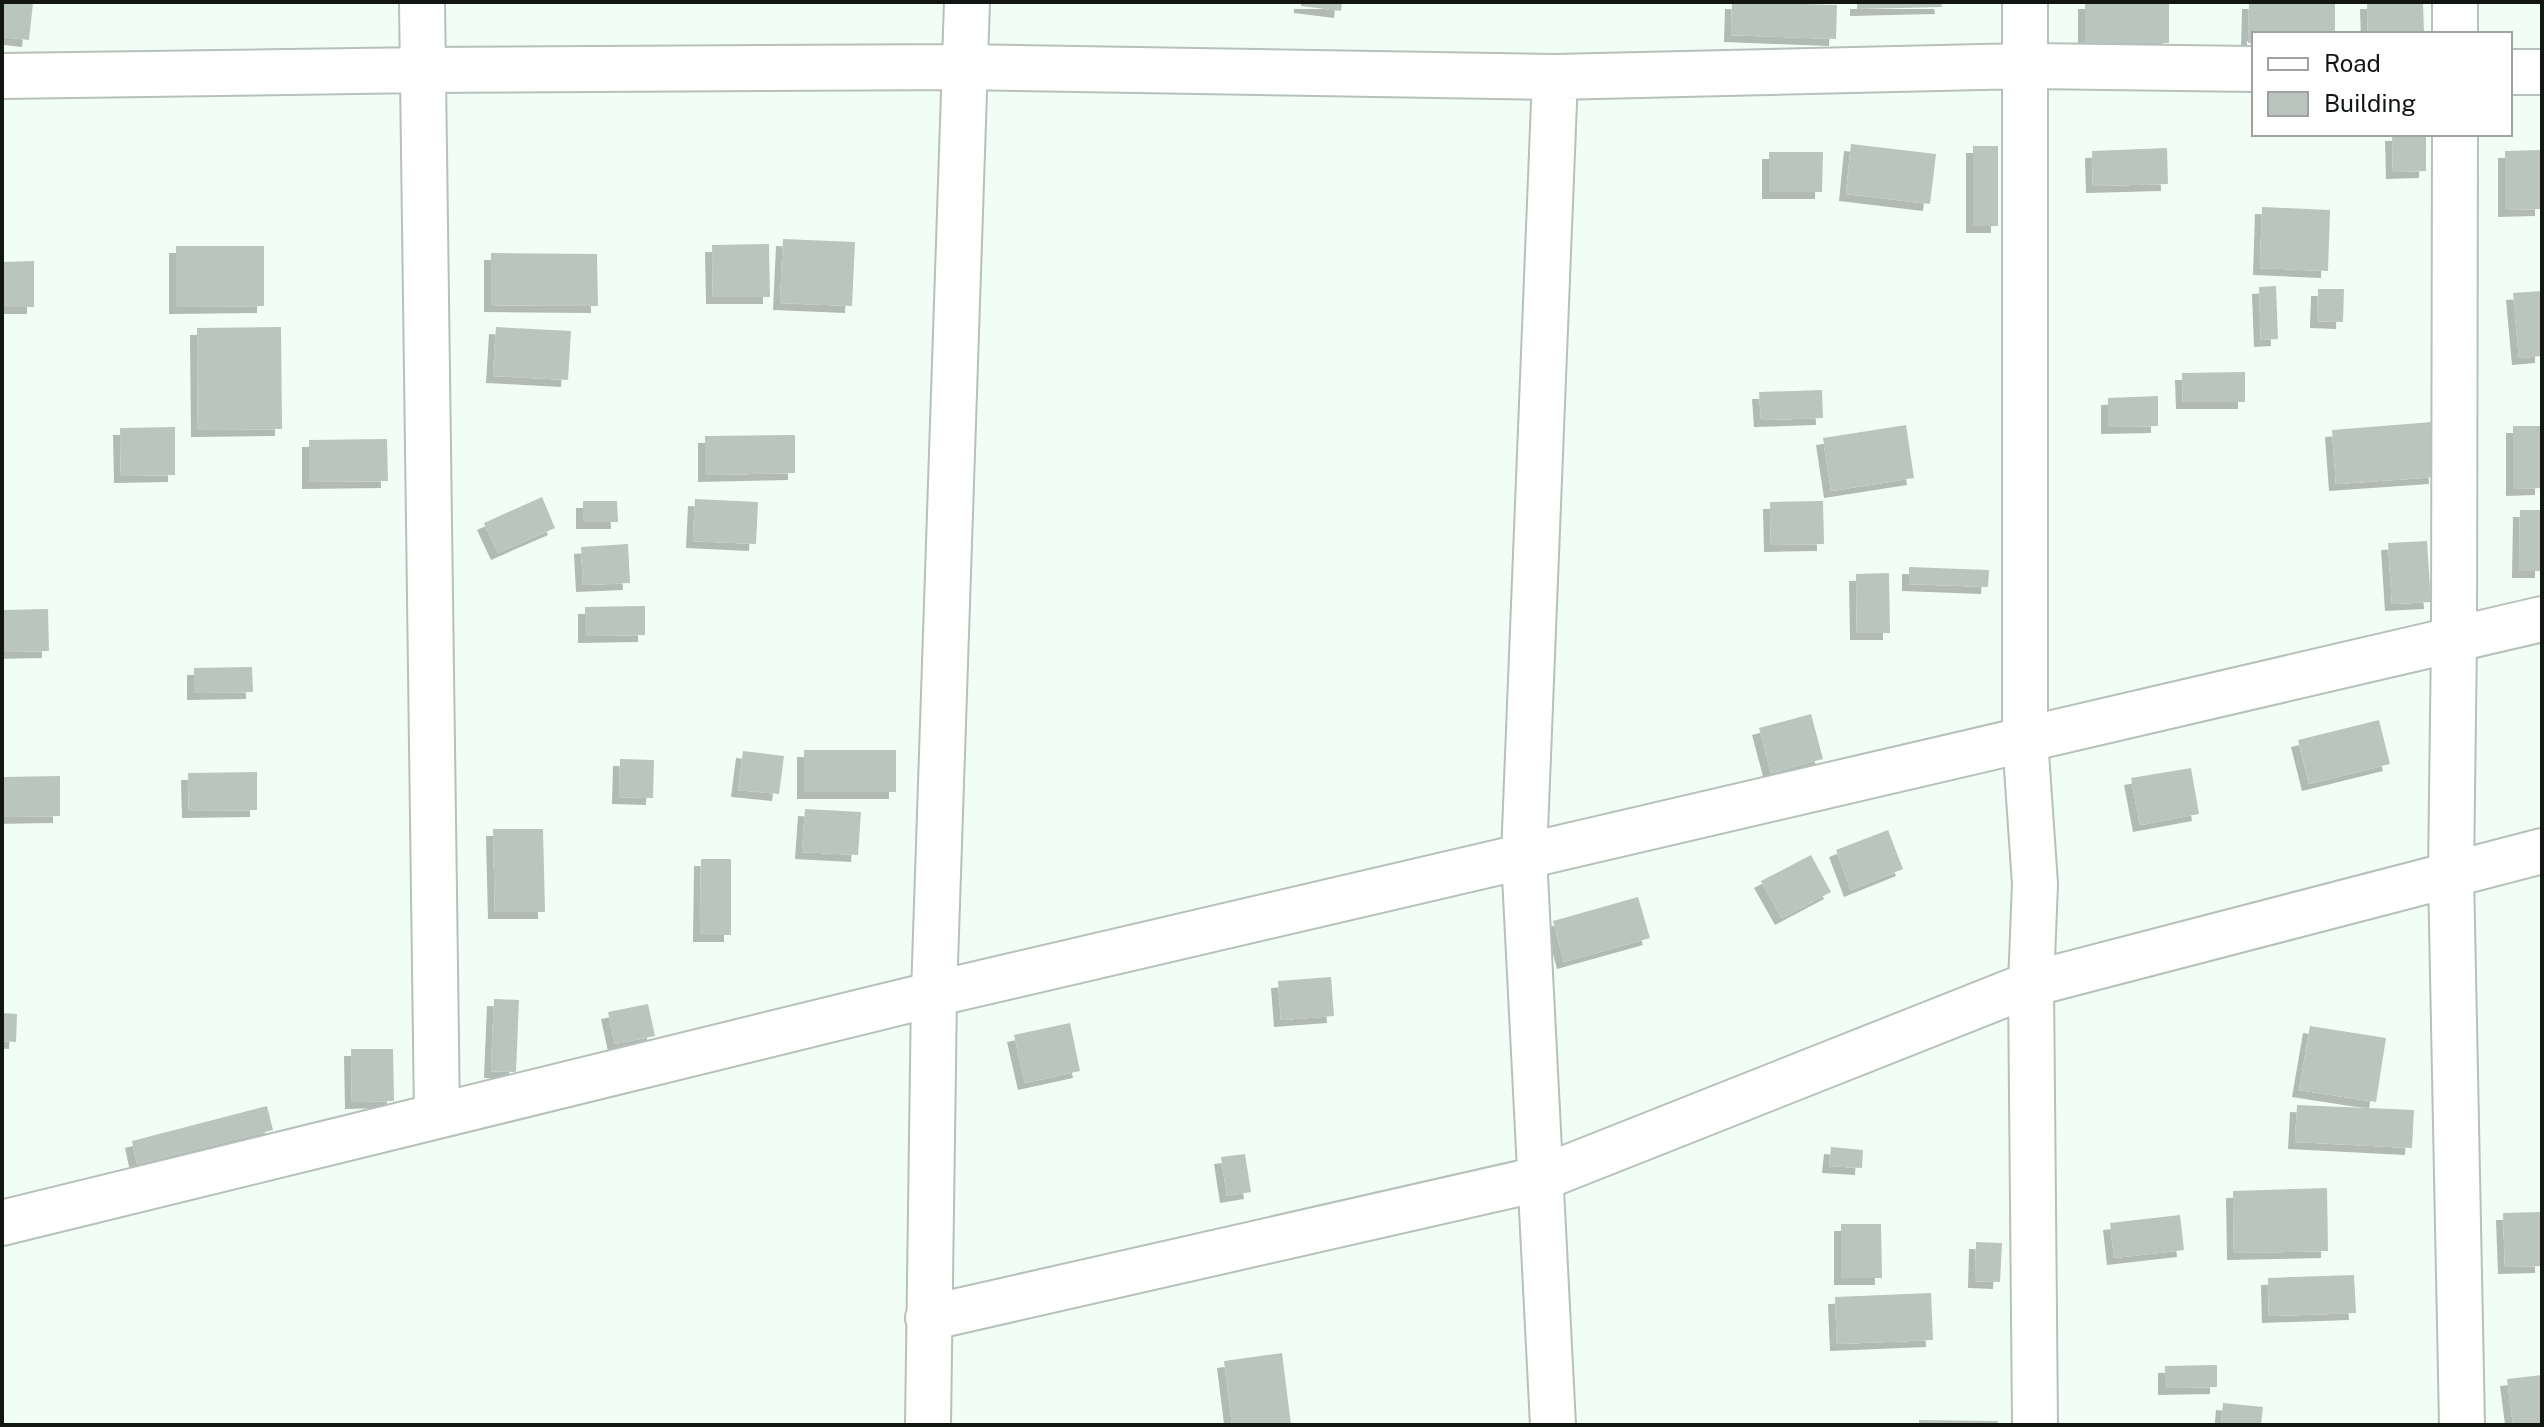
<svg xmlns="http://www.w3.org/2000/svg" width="2544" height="1427" font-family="'Public Sans',sans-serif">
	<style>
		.building { fill: #b9c5be; filter: url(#shadow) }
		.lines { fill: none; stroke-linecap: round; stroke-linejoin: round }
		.minor-casing { stroke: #b5c1ba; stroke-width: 48 }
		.minor { stroke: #fff; stroke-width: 44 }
	</style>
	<defs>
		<filter id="shadow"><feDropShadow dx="-7" dy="7" stdDeviation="0" flood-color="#0004"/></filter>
	</defs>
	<rect width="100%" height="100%" fill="#f1fef6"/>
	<path class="building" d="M2 2 33 3 29 40 2 37Z
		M1301 2H1342L1341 11 1301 6Z
		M1732 2 1837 5 1836 39 1731 35Z
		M1857 2H1941L1942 7 1857 9Z
		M2085 2H2169V43H2085Z
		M2249 2H2335V34H2254V43H2248Z
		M2367 2H2423L2424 34H2368Z
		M2392 134H2426V171L2393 172Z
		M1851 144 1936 154 1930 204 1846 194Z
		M1973 146H1998V226H1973Z
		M2167 148 2168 184 2093 186 2092 151Z
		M2542 150V209L2505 210V151Z
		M1769 152H1823L1822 192H1769Z
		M2262 207 2330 210 2328 271 2260 268Z
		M783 239 855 242 852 306 780 303Z
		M769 244 770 297H713L712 245Z
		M176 246H264V306L176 307Z
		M491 253 597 254 598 306 491 305Z
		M34 261V307H2V262Z
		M2276 286 2278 339 2261 340 2259 287Z
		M2318 289H2344L2343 322 2317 321Z
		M2542 291V356L2519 358 2513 293Z
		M281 327 282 429 198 430 197 328Z
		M496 327 571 331 568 380 493 376Z
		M2245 372V402H2183L2182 373Z
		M1822 390 1823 418 1761 420 1759 392Z
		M2158 396V426L2108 427V398Z
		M2432 422 2436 477 2336 484 2332 430Z
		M1906 425 1914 478 1831 491 1823 438Z
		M2513 426H2542V488L2513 489Z
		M175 427V475L121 476 120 428Z
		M795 435V473L705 475V436Z
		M387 439 388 481 309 482V440Z
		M542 497 555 528 498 553 484 523Z
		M695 499 758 502 756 544 693 541Z
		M583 501H617L618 522H583Z
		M1823 501 1824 544 1771 545 1770 502Z
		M2520 510H2542V571H2519Z
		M2427 541 2431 602 2392 604 2388 543Z
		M628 544 630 583 583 585 581 547Z
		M1909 567 1989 570 1988 587 1909 584Z
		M1889 573 1890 633H1857L1856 574Z
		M645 606V635L585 636V607Z
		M48 609 49 651 2 652V610Z
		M252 667 253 692 194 693V668Z
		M1811 714 1823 759 1771 773 1759 728Z
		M2379 720 2390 764 2309 784 2298 740Z
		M804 750H896V792H804Z
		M743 751 784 756 779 794 738 790Z
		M620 759 654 760 653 798 619 797Z
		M2191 768 2199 814 2140 825 2131 778Z
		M257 772V810L189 811 188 773Z
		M60 776V816L2 817V777Z
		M805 809 861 812 858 855 802 852Z
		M493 829H543L545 912H495Z
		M1888 830 1903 869 1851 890 1836 850Z
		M1811 855 1831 892 1782 918 1761 881Z
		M701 859H731V935H700Z
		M1638 897 1650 938 1564 962 1553 921Z
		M1331 977 1334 1016 1281 1020 1278 981Z
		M494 999 519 1000 516 1072 491 1071Z
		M648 1004 655 1036 615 1044 608 1012Z
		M2 1013 17 1014 16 1042 2 1041Z
		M1070 1023 1080 1071 1025 1083 1014 1035Z
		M2310 1026 2386 1038 2376 1102 2299 1090Z
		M351 1049H393L394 1101 352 1102Z
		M2297 1105 2414 1110 2412 1148 2295 1142Z
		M267 1106 273 1130 137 1164 132 1141Z
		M1831 1147 1863 1150 1862 1168 1829 1166Z
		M1245 1154 1251 1192 1227 1196 1221 1157Z
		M2327 1188 2328 1251 2234 1253 2233 1191Z
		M2542 1212V1266L2505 1267 2503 1213Z
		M2180 1215 2184 1250 2114 1258 2110 1223Z
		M1841 1224H1881L1882 1278H1841Z
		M1976 1242 2002 1243 2000 1282 1975 1281Z
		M2354 1275 2356 1313 2269 1316 2268 1278Z
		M1931 1293 1933 1340 1837 1344 1835 1297Z
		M1282 1353 1291 1425H1232L1224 1361Z
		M2217 1365V1387L2165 1388V1366Z
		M2542 1375V1425H2513L2507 1379Z
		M2223 1403 2263 1407 2261 1425H2221Z
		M1919 1420 1998 1421 1997 1425H1919Z"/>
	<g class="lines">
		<g class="minor-casing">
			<path id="minor" d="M422 2 437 1116
				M2025 2V739L2035 884 2031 984 2035 1425
				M2455 34V2
				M2510 72H2542
				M2 76 423 70 964 67 1555 77 2024 66 2254 69
				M2455 134 2454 639 2451 873 2462 1425
				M2 1223 934 994 2542 619
				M928 1318 1539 1179 2031 984 2542 851
				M928 1425 934 994 967 2
				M1553 1425 1524 856 1555 77"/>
		</g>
		<use href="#minor" class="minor"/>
	</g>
	<rect width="2544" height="1427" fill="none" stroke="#111613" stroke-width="8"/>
	<rect x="2252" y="32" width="260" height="104" fill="#ffffff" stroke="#a0a2a1" stroke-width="2"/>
	<rect x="2268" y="58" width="40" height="12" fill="#ffffff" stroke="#a0a2a1" stroke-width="2"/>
	<text x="2324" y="72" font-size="24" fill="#111613">Road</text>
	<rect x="2268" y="92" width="40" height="24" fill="#b9c5be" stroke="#a0a2a1" stroke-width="2"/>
	<text x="2324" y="112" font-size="24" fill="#111613">Building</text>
</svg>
